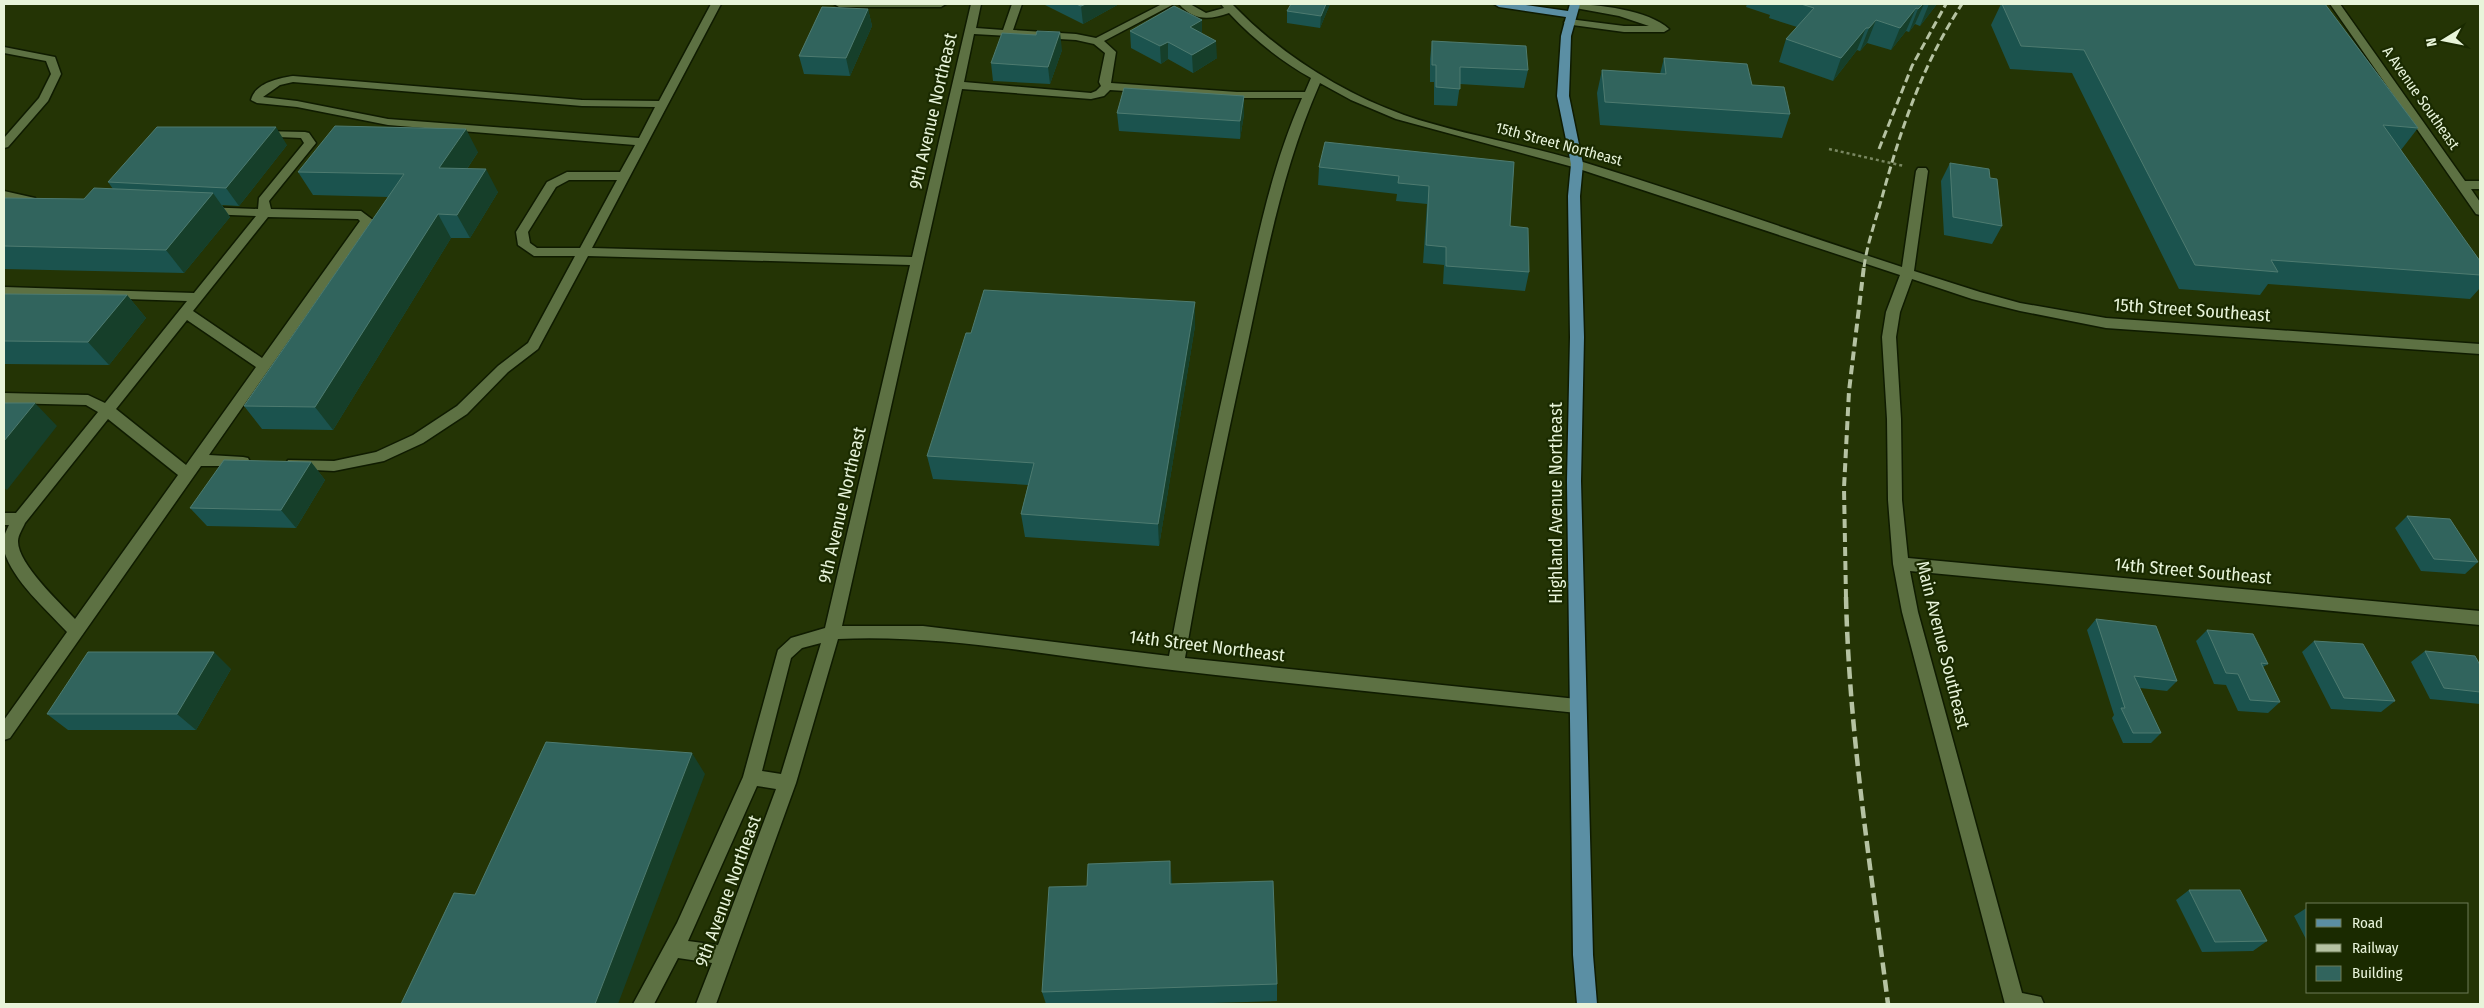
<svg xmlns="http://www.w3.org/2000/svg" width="2484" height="1008" font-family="'Fira Sans Condensed',sans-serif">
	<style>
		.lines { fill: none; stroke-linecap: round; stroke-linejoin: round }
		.minor-casing { stroke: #0f1b00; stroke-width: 3 }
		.major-casing { stroke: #0f1b00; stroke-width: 3 }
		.path { stroke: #798761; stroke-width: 2.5; stroke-dasharray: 3 3; stroke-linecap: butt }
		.minor { fill: #5d7143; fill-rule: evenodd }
		.major { fill: #5b8fa4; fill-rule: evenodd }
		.rail-far2 { stroke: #b5c2a2; stroke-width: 3; stroke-dasharray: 8 4; stroke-linecap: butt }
		.rail-far1 { stroke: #b5c2a2; stroke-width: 4; stroke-dasharray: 9 5; stroke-linecap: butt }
		.rail { stroke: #b5c2a2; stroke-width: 4.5; stroke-dasharray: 12 5.5; stroke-linecap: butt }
		.wall { fill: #1b534e }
		.shaded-wall { fill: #163f2a }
		.building { fill: #31645d; stroke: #4e7b70 }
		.labels { text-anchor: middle; stroke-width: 4.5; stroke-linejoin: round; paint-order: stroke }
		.far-street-label { font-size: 15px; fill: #e8f4da; stroke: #1a2a00 }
		.street-label { font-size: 18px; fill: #e8f4da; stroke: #1a2a00 }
	</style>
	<rect width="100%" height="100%" fill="#243405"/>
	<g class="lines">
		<g class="minor-casing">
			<path id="minor" d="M711 4H721L592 248 912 257 971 4H981L976 28 1003 30 1012 4H1022L1013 30 1076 34 1096 38 1162 4H1174L1104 41 1116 52 1111 83 1237 92H1305L1311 78C1281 61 1253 39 1229 13 1209 20 1194 21 1179 4H1190L1206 13 1224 8 1221 4H1232C1279 53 1340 92 1404 115 1462 135 1524 144 1583 162 1690 195 1795 232 1902 267L1916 171 1918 168H1926L1928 171 1914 271 1980 292 2020 303 2106 318 2480 344V354L2106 328 2020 311 1972 299 1912 279 1900 312 1896 337 1901 419 1902 500 1908 558 2480 611V625L1910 571 1918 612 2022 993 2041 997 2044 1004H2005L1902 612 1893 564 1888 500 1887 419 1882 337 1886 312 1900 275 1573 167 1396 119 1351 100 1320 83C1283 167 1267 252 1248 342 1225 447 1203 552 1185 658L1577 699 1583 701 1585 706 1583 711 1577 713C1433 698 1289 684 1146 667 1046 655 939 634 838 639L796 783 716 1004H696L712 963 678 958 654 1004H633L677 923 743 777 778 650 791 638 825 628 910 265 588 256 538 349 508 372 467 414 423 443 384 461 334 471 293 469 288 468 286 464 288 460 334 461 376 452 413 435 457 406 498 366 528 343 575 256H534L518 245 516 232 547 182 567 172H620L635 145 388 125 297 107 257 103 251 100C255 83 279 78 293 76L582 100 659 101ZM974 34 1076 40 1094 44 1105 53 1099 82 1101 86 1096 91 1091 93 964 82ZM293 82 582 106 655 107 639 138 388 119 297 101 263 97 280 85ZM962 89 1091 99 1104 96 1110 90 1237 98H1302C1269 172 1255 252 1237 330 1213 439 1189 547 1169 656L923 626H842ZM569 180H617L580 248H537L530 243 528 232 556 187ZM821 643 781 774 762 771 791 658 802 648ZM757 786 776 789 718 945 688 941Z
				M834 4H946L941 7H839Z
				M1570 4C1597 4 1649 10 1669 29L1664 32H1624L1565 24 1564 22 1569 19 1624 26H1649L1619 16 1570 7Z
				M2330 4H2340L2465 181H2480V189H2471L2480 202V215L2476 214Z
				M4 47 55 57 61 74 48 101 8 147 4 148V138L39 98 51 74 46 61 4 53Z
				M260 131 305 132 309 133 316 143 269 201 271 209 361 211 373 220 209 455 243 457 248 458 250 462 248 466H201L10 738 4 740V720L67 632C45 608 14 582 4 551 1 542 5 533 9 525H4V513H16L98 412 86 405 4 403V393L88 395 105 403 187 301 4 295V287L194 293 256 216 206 214 202 213 200 210 202 207 258 209 259 198 304 143 301 138 256 136 254 134ZM268 217 358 219 360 221 262 358 193 311ZM187 320 256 367 186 465 116 409ZM108 419 178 475 75 619C60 603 17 563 18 541 18 535 23 528 25 523Z
				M4 191 35 198 37 201 31 205 4 199Z"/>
		</g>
		<g class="major-casing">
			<path id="major" d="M1494 4H1518L1568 11 1570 4H1580L1571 36 1569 96 1583 164 1580 196 1584 337 1581 481 1593 955 1597 1004H1577L1573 955 1567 481 1570 337 1568 196 1571 164 1557 96 1561 36 1566 17 1499 7Z"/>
		</g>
		<path class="path" d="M1829 149 1904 166"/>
		<use href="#minor" class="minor"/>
		<use href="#major" class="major"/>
		<path class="rail-far2" d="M1879 149 1912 66 1946 4
			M1864 267C1867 245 1875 222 1881 201 1900 131 1922 65 1962 4"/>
		<path class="rail-far1" d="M1846 598 1844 488 1849 391 1864 266"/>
		<path class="rail" d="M1846 597C1849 733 1871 869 1888 1004"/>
	</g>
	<path class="wall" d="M1043 4H1119L1083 24Z
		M1291 4H1330L1320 28 1287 23V11Z
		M1747 4H1937L1920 26 1915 24 1909 32 1906 31 1891 50 1867 43 1860 51 1857 50 1833 81 1779 62 1786 39 1797 27 1769 18 1770 15 1746 7Z
		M2001 4H2325L2418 128 2401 150 2480 275V288L2470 299 2268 284 2260 295 2179 289 2072 73 2010 69 1991 25Z
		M868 9 872 26 850 76 804 74 799 56Z
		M1130 31 1202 34 1217 58 1193 73 1168 59 1161 64 1131 48Z
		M1432 41 1528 70 1524 88 1460 84 1457 106 1434 105V82H1430V59Z
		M1062 50 1050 84 993 81 991 63Z
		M1664 58 1752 85 1790 114 1782 138 1600 125 1597 93 1602 70 1660 74Z
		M1244 96V114L1240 139 1119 131 1117 113Z
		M287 145 239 206 222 205 230 217 184 273 4 269V198L84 199 113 189 108 182Z
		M478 152 467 169 498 192 470 238H451L333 430 262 429 244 406 388 197 313 195 298 172Z
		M1514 162 1510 226 1529 272 1525 291 1443 284 1444 265 1423 263 1427 204 1396 201 1397 194 1318 185 1319 167Z
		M1950 163 1990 178 2002 226 1992 244 1944 235 1941 181Z
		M4 294 127 295 146 318 109 365 4 364Z
		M1195 302V326L1159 546 1025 537 1021 514 1028 485 933 479 927 456 971 333Z
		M311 462 325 480 296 528 207 526 190 508Z
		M2407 516 2478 562 2465 574 2421 571 2395 528Z
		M2096 619 2177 681 2167 691 2140 688 2161 733 2151 743H2123L2112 718 2114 715 2087 630Z
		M2207 630 2268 664 2263 667 2280 702 2268 713 2238 711 2226 685 2214 684 2196 641Z
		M2314 641 2395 701 2381 712 2331 709 2302 652Z
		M2425 651 2480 665V704L2430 699 2411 662Z
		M231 669 196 730H68L47 714Z
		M1172 880V884L1277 984V1001L1178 1004H1046L1042 992 1087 886Z
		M2189 890 2267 941 2253 951 2202 952 2176 900Z
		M2308 907V943L2294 916Z"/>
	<path class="shaded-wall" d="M1086 4H1119L1083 24 1081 6Z
		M1326 4H1330L1320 28 1321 16Z
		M1923 4H1924L1915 24 1909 32 1918 9Z
		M1929 4H1937L1920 26Z
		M1916 8 1906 31 1891 50 1900 28Z
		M868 9 872 26 850 76 846 58Z
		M1202 20V38L1190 27Z
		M1876 20 1867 43 1860 51 1869 28Z
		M1866 28 1857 50 1833 81 1841 58Z
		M1060 32 1062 50 1050 84 1048 67Z
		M1216 41 1217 58 1193 73 1192 55Z
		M1168 42V59L1161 64 1160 46Z
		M1244 96V114L1240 139V121Z
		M276 127 287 145 239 206 226 188Z
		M466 129 478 152 452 191 439 168Z
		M486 169 498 192 470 238 457 215Z
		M213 193 230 217 184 273 166 250Z
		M438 214 451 238 333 430 315 407Z
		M127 295 146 318 109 365 88 342Z
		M1195 302V326L1159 546 1158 524Z
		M35 403 57 426 7 490 4 488V441Z
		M311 462 325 480 296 528 281 510Z
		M214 652 231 669 196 730 177 714Z
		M692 753 705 774 618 1004H595Z
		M1170 861 1172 880V902L1170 884Z"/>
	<path class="building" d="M1076 4H1086L1081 6Z
		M1291 4H1326L1321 16 1287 11Z
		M1801 4H1923L1918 9 1916 8 1900 28 1876 20 1869 28H1866L1841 58 1786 39 1814 8Z
		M2002 4H2325L2418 128 2383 125 2480 261V275L2271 260 2278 272 2195 265 2084 50 2021 46Z
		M1174 6 1202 20 1190 27 1216 41 1192 55 1168 42 1160 46 1130 31Z
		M822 7 868 9 846 58 799 56Z
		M1037 31 1060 32 1048 67 991 63 1002 33 1036 35Z
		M1432 41 1526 46 1528 70 1460 67V89L1436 87V65H1432Z
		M1664 58 1747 64 1752 85 1784 87 1790 114 1605 102 1602 70 1666 74Z
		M1124 88 1244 96 1240 121 1117 113Z
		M335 126 466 129 439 168 486 169 457 215 438 214 315 407 244 406 404 174 298 172Z
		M157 127H276L226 188 108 182Z
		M1325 142 1514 162 1510 226 1528 228 1529 272 1446 266V247L1426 245 1429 186 1398 183 1399 176 1319 167Z
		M1950 163 1989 169 1990 178 1997 179 2002 226 1953 217Z
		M94 188 213 193 166 250 4 246V198L84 199Z
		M984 290 1195 302 1158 524 1021 514 1034 463 927 456 966 333H971Z
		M4 294 127 295 88 342 4 341Z
		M4 403H35L4 441Z
		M224 460 311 462 281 510 190 508Z
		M2407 516 2450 519 2478 562 2434 559Z
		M2096 619 2156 626 2177 681 2134 676 2161 733H2133L2121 708H2125Z
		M2207 630 2253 634 2268 664 2261 663 2280 702 2250 700 2238 674 2226 673Z
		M2314 641 2363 644 2395 701 2344 698Z
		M2425 651 2475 656 2480 665V692L2444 688Z
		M88 652H214L177 714H47Z
		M546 742 692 753 595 1004H401L454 893 475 895Z
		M1170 861V884L1273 881 1277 984 1042 992 1049 887 1087 886 1088 864Z
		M2189 890H2240L2267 941 2215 942Z"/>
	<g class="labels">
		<g class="far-street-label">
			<text transform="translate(2421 98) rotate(55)" y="5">A Avenue Southeast</text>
			<text transform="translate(1559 144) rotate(15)" y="5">15th Street Northeast</text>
		</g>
		<g class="street-label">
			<text transform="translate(933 111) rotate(-77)" y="6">9th Avenue Northeast</text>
			<text transform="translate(2192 310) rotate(4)" y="6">15th Street Southeast</text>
			<text transform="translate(1556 503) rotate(-90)" y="6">Highland Avenue Northeast</text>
			<text transform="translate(842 505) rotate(-77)" y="6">9th Avenue Northeast</text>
			<text transform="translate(2193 571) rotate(5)" y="6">14th Street Southeast</text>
			<text transform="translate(1943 645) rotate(76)" y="6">Main Avenue Southeast</text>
			<text transform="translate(1207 646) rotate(7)" y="6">14th Street Northeast</text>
			<text transform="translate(728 891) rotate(-70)" y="6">9th Avenue Northeast</text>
		</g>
	</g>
	<rect width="2484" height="1008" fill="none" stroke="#e8f4da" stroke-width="10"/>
	<rect x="2306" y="903" width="162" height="90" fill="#1a2a00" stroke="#6c7b57"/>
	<rect x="2316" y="919" width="25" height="8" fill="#5b8fa4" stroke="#6c7b57"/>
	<text x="2352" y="928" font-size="15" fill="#e8f4da">Road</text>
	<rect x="2316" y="944" width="25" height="8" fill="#b5c2a2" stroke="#6c7b57"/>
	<text x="2352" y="953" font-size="15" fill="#e8f4da">Railway</text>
	<rect x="2316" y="966" width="25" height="15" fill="#31645d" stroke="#6c7b57"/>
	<text x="2352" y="978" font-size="15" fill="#e8f4da">Building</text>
	<g transform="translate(2444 40) rotate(260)" stroke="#1a2a00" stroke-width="4" paint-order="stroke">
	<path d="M0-4L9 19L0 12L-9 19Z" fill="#e8f4da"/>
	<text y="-8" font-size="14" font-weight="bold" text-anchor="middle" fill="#e8f4da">N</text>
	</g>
</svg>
